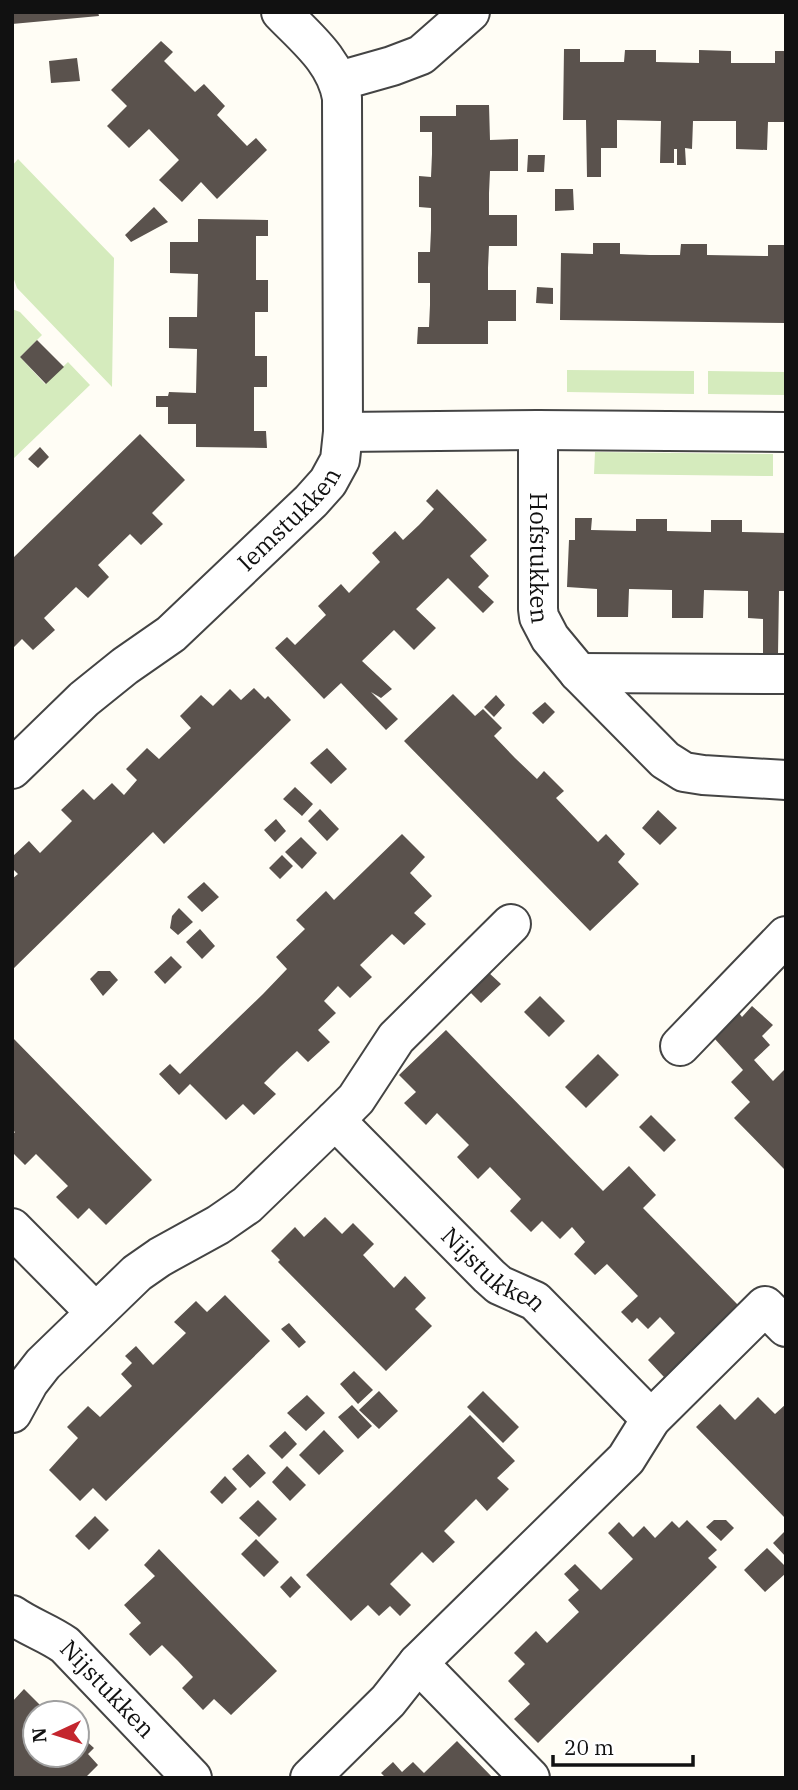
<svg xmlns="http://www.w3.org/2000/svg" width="798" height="1790" font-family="'IBM Plex Serif',serif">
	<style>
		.green { fill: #d5ebbd }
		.building { fill: #5a524d }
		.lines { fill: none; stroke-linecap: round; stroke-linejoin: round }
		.minor-casing { stroke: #444; stroke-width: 42 }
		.minor { stroke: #fff; stroke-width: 38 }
		.labels { text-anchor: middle; stroke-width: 7; stroke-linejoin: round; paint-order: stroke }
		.street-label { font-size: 24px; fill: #111; stroke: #fff }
	</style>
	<rect width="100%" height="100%" fill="#fffdf5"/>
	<path class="green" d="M18 159 114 258 112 387 17 288 12 274V166Z
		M12 309 20 312 42 335 20 357 45 384 68 362 90 385 12 460Z
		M567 370 694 371V394L567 392Z
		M708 371 786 372V395L708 394Z
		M595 452 773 454V476L594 474Z"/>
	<path class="building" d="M12 12H98L99 16 12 24Z
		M161 41 173 52 164 61 195 92 204 84 225 106 217 115 247 146 256 138 267 150 217 199 201 182 182 202 159 180 179 160 149 129 129 148 107 126 127 106 111 90Z
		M564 49H580V62H624L625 50H656V62L699 63V50L731 51V63H775V51H786V122H768L767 150 736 149V121H693L692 149 685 148 686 165H677V149H674V163H660L661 121 617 120V148H601V177H587L586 120H563Z
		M77 58 80 81 51 83 49 61Z
		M456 105H489L490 140 518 139V171H490L489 193V215H517V246H489L488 268V290H516V321H488V344H417L418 327H429L430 305V283H418V252H430L431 230V208L419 207V176L431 177 432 154V132H420V116H456Z
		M528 155H545L544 172H527Z
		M555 189H573L574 210 555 211Z
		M154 207 168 222 131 242 125 235Z
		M198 219 268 220V236H256V280H268V312H255V356H267V387H254V431H266L267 448 196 447V424H168V407H156V396H168L169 392 196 393 197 349 169 348V317H197L198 274 170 273V242H198Z
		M593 243H620V254L650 255H680L681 244H707V255L768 256V245H786V323L560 320 561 253 593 254Z
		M537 287 553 288V304L536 303Z
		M37 340 64 367 46 384 20 357Z
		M140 434 185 480 152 513 163 524 141 545 130 534 98 565 109 577 88 598 76 587 44 618 55 630 33 650 22 639 12 649V559Z
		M40 447 49 457 38 468 28 459Z
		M437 489 487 540 470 556 489 576 478 587 494 602 483 613 448 578 416 609 436 628 414 650 394 630 362 661 392 689 381 698 371 692 398 719 386 730 341 683 324 699 275 648 287 637 295 645 326 615 318 606 341 584 349 593 380 562 372 553 395 531 403 540 419 525 434 509 426 501Z
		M575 518H592L591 530 636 531V519H667V531L711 532V520H742V532L786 533V591H779L778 654 763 653V619L748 618V591L704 590 703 618H672V590L629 589 628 617H597V589L567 587 569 540H575Z
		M254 688 265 699 268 696 291 720 164 844 153 832 12 970V879L18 874 12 868V857L29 841 40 853 72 821 61 810 83 789 94 800 112 783 124 795 137 780 126 769 147 748 159 759 191 728 180 716 201 695 213 706 230 689 241 700Z
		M453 694 475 716 483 709 502 728 494 736 515 758 537 779 544 771 564 791 556 798 598 842 606 834 625 854 618 862 639 884 590 931 404 741Z
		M496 695 505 705 494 717 484 707Z
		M545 702 555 712 543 724 532 713Z
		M327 748 347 769 331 784 310 763Z
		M295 787 313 804 302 816 283 799Z
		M320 809 339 829 327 841 308 821Z
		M658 810 677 828 660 845 642 828Z
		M276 819 286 831 275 842 264 830Z
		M402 834 425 857 410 873 432 896 414 913 426 924 404 945 392 934 360 965 372 977 350 998 338 986 324 1001 336 1013 318 1030 330 1042 308 1062 297 1051 280 1067 264 1083 276 1094 254 1115 243 1104 226 1120 190 1084 179 1095 159 1074 170 1064 180 1074 263 994 287 969 276 957 305 929 296 920 326 891 334 900Z
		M301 837 317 853 302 869 285 852Z
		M282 855 293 866 280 879 269 868Z
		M204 882 219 897 202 912 187 897Z
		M179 908 193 922 178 935 170 928 172 916Z
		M200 929 215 946 202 959 186 942Z
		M171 956 182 967 165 984 154 972Z
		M98 971H110L118 980 103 996 90 979Z
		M488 972 501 984 481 1003 469 991Z
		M540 996 565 1021 549 1037 524 1012Z
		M752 1006 773 1025 762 1036 770 1045 754 1060 773 1081 786 1068V1167L784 1169 734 1118 750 1102 731 1082 743 1070 714 1038 739 1013 742 1017Z
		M446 1030 603 1191 629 1166 656 1195 643 1208 739 1306 664 1377 648 1360 675 1333 660 1317 648 1329 637 1318 632 1323 621 1312 638 1296 607 1264 595 1275 574 1254 585 1242 572 1227 560 1239 542 1221 531 1232 510 1211 521 1199 490 1167 478 1179 457 1157 469 1145 437 1113 426 1125 404 1103 416 1092 399 1075Z
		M12 1037 152 1180 106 1225 89 1208 78 1219 56 1197 68 1186 36 1154 25 1165 14 1154 12 1156V1135L15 1132 12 1130Z
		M598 1054 619 1075 586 1108 565 1087Z
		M651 1115 676 1140 664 1152 639 1127Z
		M325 1217 342 1234 353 1223 374 1244 363 1255 394 1288 405 1276 426 1298 415 1309 432 1326 386 1371 278 1262 280 1260 271 1251 295 1227 304 1237Z
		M225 1295 270 1341 106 1501 93 1488 80 1501 49 1470 78 1438 67 1427 88 1406 100 1417 132 1386 121 1374 132 1363 125 1356 136 1346 153 1365 186 1333 174 1322 196 1301 207 1312Z
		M289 1323 306 1342 299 1348 281 1329Z
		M354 1371 373 1390 358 1404 340 1384Z
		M379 1391 398 1411 379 1429 359 1410Z
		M483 1391 519 1427 503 1443 467 1407Z
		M307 1395 325 1413 306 1431 287 1413Z
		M758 1397 775 1414 786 1404V1519L696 1427 720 1404 735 1420Z
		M352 1405 372 1426 358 1439 338 1417Z
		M470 1415 515 1461 497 1478 509 1489 487 1511 476 1499 444 1531 455 1542 433 1563 422 1552 390 1584 411 1605 400 1616 390 1606 379 1616 368 1605 351 1621 306 1575Z
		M324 1430 344 1451 319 1475 299 1455Z
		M285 1431 297 1444 282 1459 269 1446Z
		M248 1454 266 1473 250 1488 232 1469Z
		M287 1466 306 1485 290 1501 272 1482Z
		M225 1476 237 1489 222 1504 210 1492Z
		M258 1500 277 1519 259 1537 239 1518Z
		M95 1516 109 1530 89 1550 75 1536Z
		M687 1520 717 1550 708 1558 717 1567 538 1743 514 1719 530 1704 508 1681 525 1664 514 1653 536 1631 547 1643 579 1612 568 1600 579 1590 564 1574 575 1564 601 1590 633 1559 608 1533 619 1522 633 1537 644 1526 655 1538 672 1521 679 1528Z
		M714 1520H726L734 1528 721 1541 706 1527Z
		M786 1530V1557L773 1543Z
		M256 1539 279 1562 264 1577 241 1554Z
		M767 1548 786 1567V1573L765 1592 744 1570Z
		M159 1549 277 1671 231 1715 214 1699 203 1710 182 1688 193 1677 178 1661 162 1645 150 1656 129 1634 141 1623 124 1605 155 1576 144 1565Z
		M291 1576 301 1587 290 1598 280 1587Z
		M24 1689 46 1711 35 1713V1755H77V1743L79 1744 84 1739 94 1748 88 1754 98 1765 87 1776 89 1778H12V1702Z
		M457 1741 493 1778H386L381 1773 393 1762 402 1772 413 1762 424 1773Z"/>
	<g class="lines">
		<g class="minor-casing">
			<g id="minor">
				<path d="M339 81 392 66 421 55 470 12"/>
				<path id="s1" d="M538 430V609L539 617 550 638 579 673 665 760 684 772 703 775 786 780"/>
				<path d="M343 432 538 430 786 432"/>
				<path d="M579 673 786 674"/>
				<path id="s2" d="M12 769 84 699 125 666 171 634 311 501 328 482 340 460 343 432 342 98C336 61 306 38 281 12"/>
				<path d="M680 1046 786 936"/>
				<path id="s3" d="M335 1120 489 1276 499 1285 535 1301 651 1419"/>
				<path d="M12 1228 95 1312"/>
				<path d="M12 1413 29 1382 43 1364 137 1273 160 1257 218 1225 247 1205 335 1120 356 1099 396 1038 511 924"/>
				<path id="s4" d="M12 1615C29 1627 48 1633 65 1645L192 1778"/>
				<path d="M418 1663 530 1778"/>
				<path d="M310 1778 388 1701 418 1663 626 1459 651 1419 765 1306 786 1327"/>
			</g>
		</g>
		<use href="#minor" class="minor"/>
	</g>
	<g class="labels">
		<g class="street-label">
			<text dy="8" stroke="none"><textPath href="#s2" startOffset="374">Iemstukken</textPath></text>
			<text dy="8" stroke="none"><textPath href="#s1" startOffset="128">Hofstukken</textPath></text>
			<text dy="8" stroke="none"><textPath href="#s3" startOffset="219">Nijstukken</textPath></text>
			<text dy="8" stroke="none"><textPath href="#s4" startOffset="122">Nijstukken</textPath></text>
		</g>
	</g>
	<rect width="798" height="1790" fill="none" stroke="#111111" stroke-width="28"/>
	<g transform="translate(56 1734) rotate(266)"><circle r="33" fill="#ffffff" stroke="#a0a0a0" stroke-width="2"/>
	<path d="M0-5L12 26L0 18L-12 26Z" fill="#c4262e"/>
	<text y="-10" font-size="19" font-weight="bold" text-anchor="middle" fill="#111111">N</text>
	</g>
	<path d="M553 1755v10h140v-10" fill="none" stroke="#111111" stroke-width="3.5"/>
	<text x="564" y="1755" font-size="21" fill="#111111" stroke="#ffffff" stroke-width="5" paint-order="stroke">20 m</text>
</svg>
